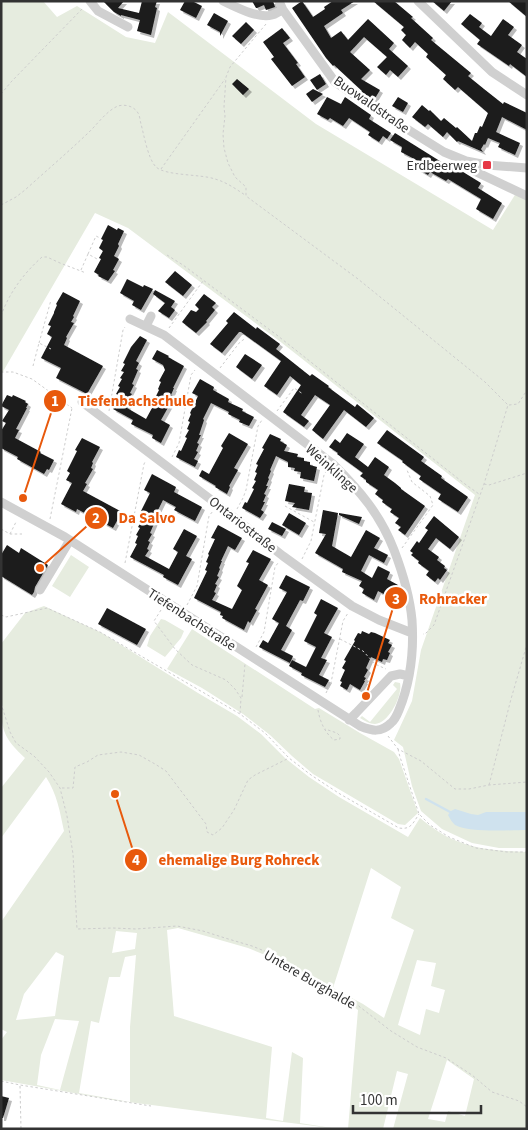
<svg xmlns="http://www.w3.org/2000/svg" width="528" height="1130" font-family="'Source Sans 3',sans-serif">
	<style>
		.green { fill: #e6ecdf; fill-rule: evenodd }
		.water { fill: #cfe2ee }
		.lines { fill: none; stroke-linecap: round; stroke-linejoin: round }
		.stream { stroke: #cfe2ee; stroke-width: 2.5 }
		.building { fill: #1a1a1a; filter: url(#shadow) }
		.path { stroke: #cdcdcd; stroke-width: 1; stroke-dasharray: 2.5 2.5; stroke-linecap: butt }
		.minor { stroke: #d0d0d0; stroke-width: 9 }
		.poi-dot { fill: #e63946; stroke: #fff; stroke-width: 2 }
		.labels { text-anchor: middle; stroke-width: 5; stroke-linejoin: round; paint-order: stroke }
		.street-label { font-size: 14px; fill: #333; stroke: #fff }
		.poi-label { font-size: 14px; fill: #333; stroke: #fff; text-anchor: end }
		.leader { fill: none; stroke: #e8590c; stroke-width: 2 }
		.callout-dot { fill: #e8590c; stroke: #fff; stroke-width: 2 }
		.mark-label { font-size: 15px; text-anchor: middle; font-weight: bold; fill: #fff }
		.callout-label { font-size: 15px; text-anchor: middle; font-weight: bold; fill: #e8590c; stroke: #fff; stroke-width: 5; stroke-linejoin: round; paint-order: stroke }
	</style>
	<defs>
		<filter id="shadow"><feDropShadow dx="3" dy="3" stdDeviation="0" flood-color="#0004"/></filter>
	</defs>
	<rect width="100%" height="100%" fill="#fff"/>
	<path class="green" d="M1 1H43L57 17 77 6 126 37 155 43 168 12 316 124 493 230 518 190 527 194V848H499L472 843 442 829 421 811 412 786 403 747 394 740 412 701 421 650 475 495 282 343 128 228 95 213 1 375Z
		M71 555 89 567 70 597 52 586Z
		M44 606 102 633 198 693 237 716 261 734 285 758 309 777 339 797 408 837 420 818C426 823 433 828 439 832 465 849 497 851 527 852V1129H393L408 1074 397 1071 383 1129H348L358 1010 342 998 318 991 310 986 293 972 270 957 248 948 178 928 167 930 174 1016 272 1047 266 1118 283 1121 292 1052 303 1058 300 1123 338 1129 113 1100 1 1080V1040L7 1032 1 1029V922L64 831C60 812 57 794 46 777L1 838V788L25 758C6 740 1 732 1 705L4 710 1 702V644L25 613ZM371 868 401 887 391 918 414 930 384 1018 363 1004 333 988ZM116 931 137 933 135 949 112 953ZM56 952 64 956 55 1016 16 1020 24 994ZM136 955 130 1027V1102L79 1093 91 1021 99 1023 109 977H120L125 957ZM417 960 436 963 431 986 445 990 439 1013 426 1009 420 1035 398 1025ZM55 1019 79 1021 60 1090 37 1085 41 1055ZM447 1060 474 1079 465 1116 448 1111 445 1122 428 1119Z
		M161 619 165 620 184 631 181 638 165 657 147 646 150 636Z
		M192 629 315 709 319 708 360 733 394 752 399 759 418 813 405 825 398 824 313 774 292 756 270 735 243 714 202 688 167 669Z
		M395 682 400 683C403 695 389 723 375 724 370 724 365 721 360 718L362 716 370 722 397 689 393 685Z"/>
	<path class="water" d="M455 809 471 814 478 815 486 812H527V830C510 830 469 833 455 825 452 822 450 819 448 815L451 811Z"/>
	<g class="lines">
		<path class="stream" d="M426 799 452 813"/>
	</g>
	<path class="building" d="M103 1H124L118 8 139 13 142 1H157L155 7 157 8 151 35 137 31 140 20 121 15V16L114 12Z
		M185 1H192L202 6 196 18 180 10Z
		M252 1H273L275 7 266 10 264 5 257 8H256Z
		M302 1 313 17 325 9 324 7 333 1H355L341 10 343 13 324 26 331 38 341 31 348 40 368 19 394 43 389 49 408 66 398 77 390 70 386 75 377 67 387 57 364 37 350 52 370 70 361 79 380 90 374 100 361 92 362 91 334 65 333 66 326 58 292 8Z
		M373 1H394L413 17 411 18 433 38 431 40 471 73 468 76 484 89 503 104 504 102 527 113V130L502 117 496 132 520 143 515 155 498 147 500 143 488 138 485 145 484 144 481 149 483 152 458 141 457 142 447 132 443 137 428 124 425 127 412 117 422 105 429 111 430 110 441 121 444 118 456 128 457 127 472 141 475 133H477L480 126 482 127 488 113 458 87 455 90 443 79 446 75 426 57 428 54 415 42 410 48 402 40 406 35 401 30 404 27Z
		M432 1H452L444 11Z
		M508 1H527V17Z
		M214 13 228 21 220 36V32L207 25Z
		M470 14 482 23 479 27 491 36 503 19 514 27 508 35 522 45 517 52 527 59V77L510 64 509 66 477 44 480 40 461 24Z
		M246 22 254 30 241 44 232 36Z
		M282 28 290 38 283 43 298 63 296 64 305 77 292 86 271 59 274 57 263 42Z
		M320 74 326 84 317 90 310 80Z
		M237 79 249 89 243 95 232 84Z
		M313 89 323 94 312 102 306 94Z
		M327 97 341 104 345 97 371 115 369 119 391 133 387 139 383 136 379 142 368 135 370 132 349 118 343 126 330 118 328 120 317 114Z
		M398 97 408 103 403 112 392 106Z
		M395 133 443 163 444 162 454 169 455 167 481 183 478 188 502 203 493 219 476 209 481 199 448 179 446 181 430 172 428 175 418 169 422 163 401 152 402 147 390 140Z
		M108 225 117 230 118 228 124 231 118 244 119 246 114 256 119 259 113 270 115 271 108 281 98 276 99 275 94 272 101 259 99 258 103 251 99 248 103 240 101 239Z
		M175 271 192 285 183 296 165 282Z
		M127 279 143 287 144 285 153 289 141 310 132 305 134 301 120 293Z
		M155 290 175 301 171 307 175 310 169 318 158 311 165 303 153 294Z
		M63 292 80 301 73 316 74 317 71 322 74 323 66 337 67 338 64 345 103 366 87 394 56 378 61 368 41 358 52 337 47 334 51 326 48 325 54 313V312L57 305 56 304Z
		M204 294 216 303 212 307 215 310 206 321 207 322 196 333 182 322 191 310 196 312 199 309 195 305Z
		M234 312 256 329 257 327 280 344 276 349 310 376 312 374 329 386 328 387 355 407 357 404 374 418 366 427 344 410 323 439 312 430 330 405 315 395 301 415 309 421 304 427 283 412 301 385 290 376 277 395 264 386 281 361 241 332H239L222 353 210 344 228 323 226 321Z
		M140 336 147 340 136 361 139 363 136 369 138 370 132 384 134 385 130 393 132 394 128 400 130 402 127 408 146 419 158 397 156 396 159 390 158 389 161 382 159 381 165 370 163 365 152 359 157 350 169 356 168 357 184 366 173 388H174L171 395 172 396 168 403 170 404 161 420 170 425 161 443 152 438 153 435 131 424 133 420 113 409 117 403 115 402 119 395 116 394 120 387 118 386 122 379 120 378 124 372 121 371 125 364 123 363 131 347Z
		M245 354 262 365 252 379 236 367Z
		M200 379 214 387 213 390 229 399 228 402 243 409 242 411 254 417 249 426 239 422 240 420 228 414 229 412 211 403 203 419 204 420 199 435H201L197 443 199 444 196 451 198 452 194 459 198 461 195 467 176 457 179 450 181 451 187 438 185 437 189 430 187 429 190 422 188 421 191 414 190 413 198 396 192 393Z
		M7 395 12 397 13 395 26 401 25 402 28 404 26 408H27L16 429 19 430 15 438 41 452 40 453 54 460 49 470 47 469 44 474 17 459 18 457 1 448V431L6 423 2 421 9 410 1 406Z
		M387 430 424 457 421 461 442 476 441 478 468 497 458 512 438 499 441 494 419 479 421 476 402 462 403 461 377 443Z
		M229 433 248 444 234 468 238 470 229 486 230 487 227 494 215 487 216 486 199 476 202 470 209 474 223 448 221 446Z
		M347 433 364 444 355 457 368 467 375 457 389 467 384 475 395 483 401 488V489L425 506 405 535 398 530 401 527 395 523 399 518 390 512 392 509 382 502 383 500 375 494 378 490 366 482V480L360 476 363 473 337 454 338 453 329 447 335 439 340 443Z
		M270 434 281 439 280 441 287 445 284 451 298 454 297 457 304 458V461L310 462V465L317 467 314 481 300 478 301 472 294 471 295 468 288 467V462L276 456 270 470 271 471 268 478 269 479 266 486H268L264 494 266 495 263 502H265L261 510 264 512 260 518 242 508 245 502 247 503 254 489 252 488 256 481 254 480 257 473 255 472 258 465 256 464 264 449 262 448Z
		M82 438 100 447 92 462 93 463 91 468 93 469 85 483 87 484 83 491 122 512 113 528 77 509 76 512 61 504 72 483 66 480 70 473 67 471 77 451 75 450Z
		M152 474 176 487 174 492 202 507 195 521 174 510 176 507 163 500 154 518 156 519 150 533 152 534 148 541 150 542 147 549 149 550 145 556 169 569 178 552 173 549 184 529 197 536 186 556 192 559 178 585 163 577 164 575 130 557 137 544 135 543 138 536 136 535 140 528 138 527 142 520 139 519 143 512 141 511 150 493 144 490Z
		M289 484 305 487 304 492 312 493 309 510 292 507 295 503 285 501Z
		M323 510 338 513 332 546 351 557 366 530 380 538 374 548 388 555 384 563 369 555 361 571 372 578 378 566 390 572 387 579 398 585 391 598 378 591 374 600 362 593 364 589 359 586 362 581 342 572 343 569 315 553 326 534 319 533Z
		M289 513 306 523 299 535 282 525Z
		M339 513 362 517 359 524 339 515Z
		M434 516 459 537 450 549 436 538 428 549 439 557 437 560 445 566 444 568 447 570 440 580 438 578 435 582 426 575 429 571 418 563 419 561 411 555 413 553 410 551 417 541 419 543 428 530 425 528Z
		M272 522 286 529 282 536 268 529Z
		M218 525 242 538 235 550 228 546 221 561H222L219 568 220 569 217 576 219 577 215 584 217 585 214 592 216 593 212 600 232 609 242 590 237 586 249 563 246 562 253 550 271 559 259 580 268 585 255 609 257 610 250 623 248 621 244 630 222 618 223 616 220 615 221 612 194 598 207 571 205 570 208 563 206 562 209 555 208 554 215 539 211 538Z
		M7 545 19 553 21 548 48 565 35 587 34 592 32 595 1 576V555Z
		M286 575 310 587 303 601 300 600 286 626 292 630 281 650 293 656 290 663 259 647 263 640 268 643 279 623 272 619 287 592 279 588Z
		M321 599 338 608 324 633 332 637 321 658 327 660 319 675 329 680 325 687 301 675 302 673 289 666 292 660 306 667 316 647 304 641 317 615 314 613Z
		M107 608 146 629 137 645 98 624Z
		M362 631 369 634 371 632 375 633 390 640 388 643 392 645 388 652 390 653 387 660 383 659 382 662 371 657 366 668 368 670 364 677 366 678 364 681H365L360 690 350 684 347 690 340 686 342 682 340 681 345 670 342 668 346 661 344 660 355 641 354 640 358 633 361 634Z
		M1 1096 9 1098 3 1118H1Z"/>
	<g class="lines">
		<path class="path" d="M266 24 230 67 226 77 224 107 225 116 223 134 224 148 228 163 235 177 246 187V196L358 279 485 382 508 405 484 484 434 625 425 634H423
			M1 94 11 82 83 8
			M161 169 225 79
			M1 205 16 197 25 190C46 171 67 153 87 134 97 125 106 111 118 106 125 104 134 106 138 113 140 116 140 121 141 124 144 135 148 159 156 167 166 176 201 174 215 179 226 182 236 189 245 195
			M88 254 96 236 100 238
			M167 255 183 265 278 336 465 484 479 494
			M81 270 88 254 99 260
			M1 316C9 293 24 273 42 257H47L60 263 86 273
			M169 328 203 281
			M39 343 51 300
			M1 366V374
			M33 366 39 343 51 349
			M220 368 240 342 246 338
			M1 372H13L32 379 72 408
			M509 405 518 404 527 390
			M109 411 123 330 125 327
			M277 411 294 388 303 394
			M172 457 179 443 191 375 195 370
			M484 484 489 485 527 473
			M285 506 314 522
			M237 509 243 498 246 490 258 426 262 420
			M50 519 72 408
			M1 529 10 534H22
			M10 534 16 522
			M402 548 433 505 430 496 412 482 407 470
			M302 559 311 541 324 475 327 470
			M125 563 144 464 145 462
			M187 605 197 586 209 516 213 511
			M161 610 154 621 175 649 192 665 226 680 235 689 241 698 240 714
			M1 615 6 617 47 608 100 632 240 714 265 733 289 758 311 775 340 794 399 828C411 830 413 823 419 814
			M340 639 363 651 375 664 386 669
			M256 647 264 632 275 567 278 563
			M326 693 331 683 343 621 348 613
			M242 697 245 664
			M1 703 10 732 16 743 34 756 49 772 60 788 67 816 73 854 77 929 113 928 136 929 177 926 203 931 225 938 252 946 277 956 318 986 347 997 391 1031 417 1047 446 1058 472 1075 492 1092 519 1101 527 1107
			M318 710C320 722 325 733 334 740L340 739V736L337 733 325 729
			M388 736 398 749 421 761 455 789H469L489 785 527 782
			M398 749 400 757 419 814 430 825 449 837 476 848 507 852H527
			M489 785 511 699 527 644
			M62 788H73L75 767 87 762 98 755 121 752 139 755 155 764 166 771 206 824 207 832 213 835 222 828 234 810 248 780 255 775 289 758
			M1 1081 20 1085 151 1106
			M20 1086 21 1129"/>
		<path class="minor" d="M90 1 98 11 128 27
			M223 1C236 7 258 19 272 15 276 14 279 11 283 10
			M279 1 283 10 335 82 391 119 444 152 466 161 487 165 527 168
			M418 1 492 72 527 95
			M466 161 470 169 527 196
			M146 326 151 316
			M82 402 218 505 283 556 352 606 379 620 412 633
			M1 502 65 537 360 726C372 731 381 733 391 723 395 720 397 715 399 710 410 683 414 650 412 620 410 598 402 571 394 550 380 514 360 491 333 464L164 335 130 319
			M40 590 70 540
			M349 720 356 713 391 676 400 674 409 676"/>
	</g>
	<rect class="poi-dot" x="482" y="160" width="10" height="10" rx="2.5"/>
	<g class="labels">
		<g class="street-label">
			<text transform="translate(372 104) rotate(35)" y="5">Buowaldstraße</text>
			<text transform="translate(332 468) rotate(42)" y="5">Weinklinge</text>
			<text transform="translate(243 524) rotate(38)" y="5">Ontariostraße</text>
			<text transform="translate(192 619) rotate(33)" y="5">Tiefenbachstraße</text>
			<text transform="translate(310 979) rotate(30)" y="5">Untere Burghalde</text>
		</g>
		<g class="poi-label">
			<text x="477" y="170">Erdbeerweg</text>
		</g>
	</g>
	<path class="leader" d="M23 498L55 401M40 568L96 518M366 696L396 598M115 794L136 860"/>
	<g class="callout-dot">
		<circle cx="23" cy="498" r="5"/>
		<circle cx="40" cy="568" r="5"/>
		<circle cx="366" cy="696" r="5"/>
		<circle cx="115" cy="794" r="5"/>
		<circle cx="55" cy="401" r="12"/>
		<circle cx="96" cy="518" r="12"/>
		<circle cx="396" cy="598" r="12"/>
		<circle cx="136" cy="860" r="12"/>
	</g>
	<g class="mark-label">
		<text x="55" y="406">1</text>
		<text x="96" y="523">2</text>
		<text x="396" y="604">3</text>
		<text x="136" y="865">4</text>
	</g>
	<g class="callout-label">
		<text x="136" y="406">Tiefenbachschule</text>
		<text x="147" y="523">Da Salvo</text>
		<text x="453" y="604">Rohracker</text>
		<text x="239" y="865">ehemalige Burg Rohreck</text>
	</g>
	<rect width="528" height="1130" fill="none" stroke="#333333" stroke-width="5"/>
	<path d="M353 1105v8h128v-8" fill="none" stroke="#333333" stroke-width="2.5"/>
	<text x="360" y="1105" font-size="15" fill="#333333" stroke="#ffffff" stroke-width="4" paint-order="stroke">100 m</text>
</svg>
